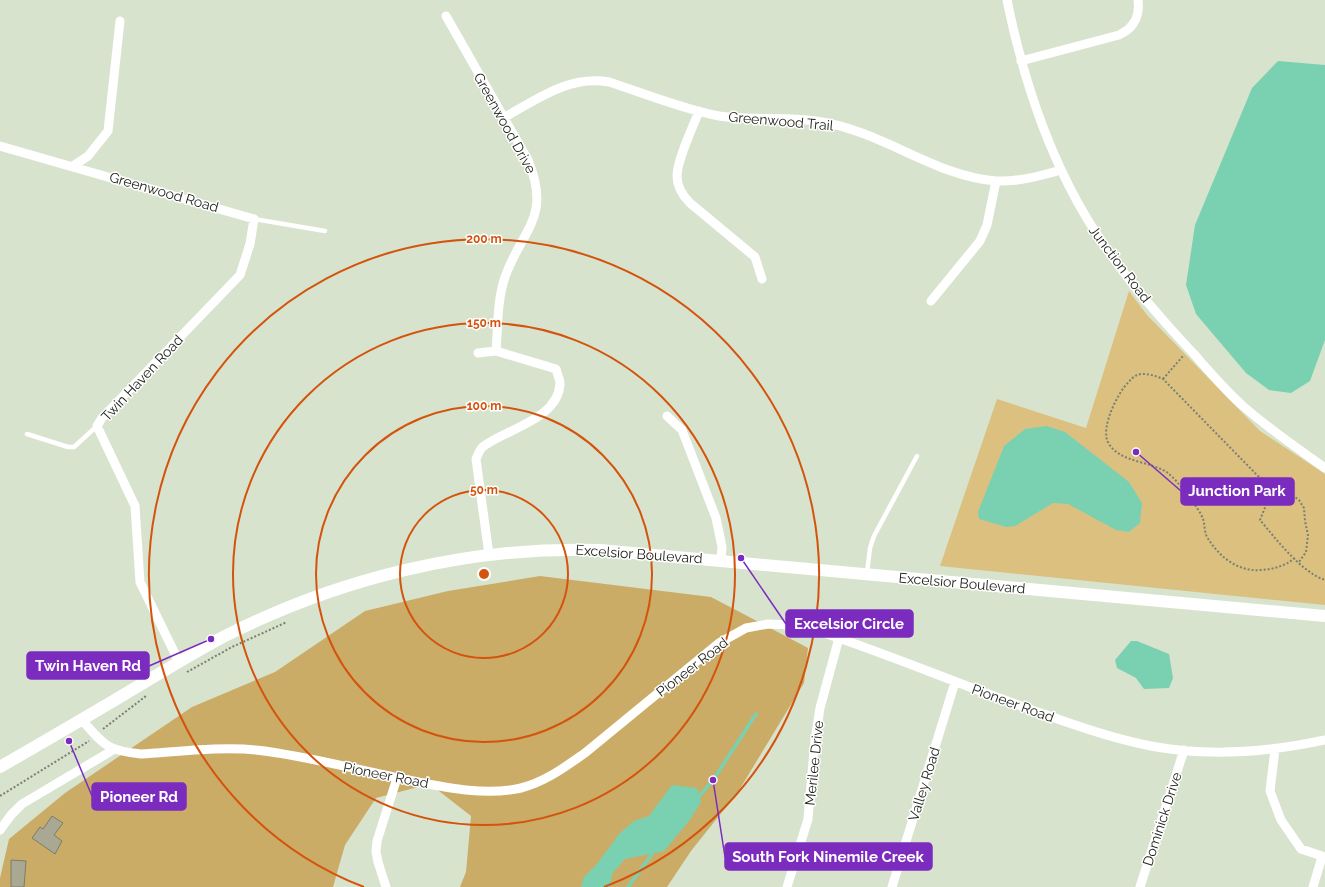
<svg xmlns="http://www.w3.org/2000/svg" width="1325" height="887" font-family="Raleway,sans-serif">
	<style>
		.green { fill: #dcc080 }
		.forest { fill: #cbac66 }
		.water { fill: #7ad1b1 }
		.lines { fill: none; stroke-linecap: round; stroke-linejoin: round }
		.stream { stroke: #7ad1b1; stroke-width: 3.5 }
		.building { fill: #a9a993; stroke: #7c7c67 }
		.path { stroke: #788071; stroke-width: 2; stroke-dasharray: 2 2; stroke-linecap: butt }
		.service { stroke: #fff; stroke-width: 4.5 }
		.minor { stroke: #fff; stroke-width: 9 }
		.secondary { stroke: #fff; stroke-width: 12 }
		.ring { fill: none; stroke: #d4530d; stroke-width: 2 }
		.labels { text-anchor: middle; stroke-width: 3; stroke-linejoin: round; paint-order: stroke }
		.street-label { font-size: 14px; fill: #1b1f17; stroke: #fff }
		.centre { fill: #d4530d; stroke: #fff; stroke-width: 2 }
		.ring-label { font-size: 12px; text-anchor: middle; font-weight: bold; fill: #d4530d; stroke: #fff; stroke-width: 3; stroke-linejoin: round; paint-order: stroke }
		.leader { fill: none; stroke: #7b2cbf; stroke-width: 1.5 }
		.callout-dot { fill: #7b2cbf; stroke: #fff; stroke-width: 1.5 }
		.callout { fill: #7b2cbf; stroke: #7b2cbf; stroke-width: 1.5 }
		.callout-label { font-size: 15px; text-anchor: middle; font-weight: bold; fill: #fff }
	</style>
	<rect width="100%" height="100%" fill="#d8e3cd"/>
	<path class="green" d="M1129 291 1147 315 1260 431 1325 474V605L940 566 997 399 1086 428Z"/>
	<path class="forest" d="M540 576 711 597 808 648 804 683 738 792 691 851 667 887H460L466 872 471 816 430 784 376 798 345 845 333 887H0V878L9 839 65 793 192 707 275 672 365 611 448 591Z"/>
	<path class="water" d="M1278 61 1325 65V340L1310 381 1291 393 1269 390 1246 373 1196 314 1186 285 1195 225 1252 88Z
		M1047 426 1065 432 1129 482 1142 503 1140 523 1129 532 1116 530 1068 504 1053 503 1015 526 1006 527 979 519 978 512 1004 446 1025 429Z
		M1131 641H1137L1169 654 1173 678 1169 688 1144 689 1136 678 1117 668 1115 660Z
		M672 785 697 788 701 802 689 821 664 851 625 859 612 874 610 887H581L584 877 596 865 620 833 634 821 649 816Z"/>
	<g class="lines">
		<path class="stream" d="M697 799 713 780 756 714
			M628 887 655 850"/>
	</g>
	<path class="building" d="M52 816 63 823 54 835 62 841 55 854 32 838 40 827 43 829Z
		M11 860 26 861 24 887H11Z"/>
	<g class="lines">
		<path class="path" d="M1163 379 1183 356
			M1274 485 1260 520C1276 539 1301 572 1325 580
			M1295 558C1285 566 1274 569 1261 570 1238 572 1219 557 1207 537 1204 531 1205 525 1203 519 1199 508 1178 481 1168 473 1151 461 1121 463 1109 444 1098 429 1121 383 1137 375 1145 372 1156 376 1163 379L1258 476 1285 490 1299 500 1304 508 1305 521 1308 535 1306 552 1299 562
			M187 672 232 647 287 622
			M103 729 146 696
			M0 796 89 741"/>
		<path class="service" d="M254 219 325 231
			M27 434 68 447H74L97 426
			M867 573 870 548 874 536 917 456"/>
		<path class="minor" d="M1007 0C1020 64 1039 127 1069 186 1100 248 1146 303 1193 353 1209 371 1225 390 1243 406 1269 429 1297 448 1325 468
			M446 16 528 160C552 218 522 229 505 277 497 300 498 327 496 351
			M1021 61 1119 35C1134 28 1140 17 1138 0
			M699 111C693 127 677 160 677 176 677 187 683 196 690 203L755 257 762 279
			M503 118C538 99 569 75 609 82 643 93 685 110 719 116 753 121 788 116 822 122 883 132 937 177 996 181 1018 182 1040 176 1061 170
			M0 146 254 219 250 244 240 275 102 418 97 426 135 506 140 582 179 662
			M73 166 88 156 108 131 120 21
			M931 301 980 241 987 225 996 181
			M478 353 496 351 556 369C557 374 560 379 560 384 558 419 507 429 484 446 480 448 478 455 476 459L489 555
			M667 416 682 430 716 518 722 547 721 560
			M82 720C104 745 107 751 141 754 175 752 222 746 256 750 309 756 361 771 413 781 448 788 486 796 521 788 545 782 565 767 585 753L719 643 746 628 768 624 791 625 815 630C892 655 967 688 1044 714 1079 727 1115 739 1151 746 1208 757 1269 752 1325 740
			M1275 749 1270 791 1281 820 1301 849 1325 857
			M0 830 11 815 22 804 113 750
			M386 887 378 862 376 852 377 841 397 778
			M787 887 808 819 815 740 820 708 839 638
			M892 887 955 682
			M1140 887 1184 750
			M1313 887 1322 857"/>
		<path class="secondary" d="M0 767C45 741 90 715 135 688 164 671 193 653 223 637 339 578 469 546 600 550L1325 616"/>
	</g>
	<g class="ring">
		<circle cx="484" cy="574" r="84"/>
		<circle cx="484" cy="574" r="168"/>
		<circle cx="484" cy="574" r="251"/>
		<path d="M364 887A335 335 0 1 1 604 887"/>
	</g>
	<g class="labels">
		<g class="street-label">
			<text transform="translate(781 121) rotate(5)" y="5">Greenwood Trail</text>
			<text transform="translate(505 123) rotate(61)" y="5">Greenwood Drive</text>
			<text transform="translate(164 192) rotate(16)" y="5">Greenwood Road</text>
			<text transform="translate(1120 264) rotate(53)" y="5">Junction Road</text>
			<text transform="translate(142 378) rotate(-47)" y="5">Twin Haven Road</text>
			<text transform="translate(639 554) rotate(4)" y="5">Excelsior Boulevard</text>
			<text transform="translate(962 583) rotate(5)" y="5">Excelsior Boulevard</text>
			<text transform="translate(692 667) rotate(-38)" y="5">Pioneer Road</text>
			<text transform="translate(1013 703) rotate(20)" y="5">Pioneer Road</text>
			<text transform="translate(814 763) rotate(-84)" y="5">Merilee Drive</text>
			<text transform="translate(386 775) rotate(11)" y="5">Pioneer Road</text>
			<text transform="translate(924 784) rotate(-73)" y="5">Valley Road</text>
			<text transform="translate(1162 819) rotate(-72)" y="5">Dominick Drive</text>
		</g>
	</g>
	<circle cx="484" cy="574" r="6" class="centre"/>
	<g class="ring-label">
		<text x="484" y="243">200 m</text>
		<text x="484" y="327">150 m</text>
		<text x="484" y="410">100 m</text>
		<text x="484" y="494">50 m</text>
	</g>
	<path class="leader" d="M1136 452L1181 491M741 558L786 624M211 639L149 666M69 741L92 796M713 780L725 857"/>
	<g class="callout-dot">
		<circle cx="1136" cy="452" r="4"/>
		<circle cx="741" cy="558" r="4"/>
		<circle cx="211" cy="639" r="4"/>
		<circle cx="69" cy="741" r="4"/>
		<circle cx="713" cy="780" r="4"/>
	</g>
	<g class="callout">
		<rect x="1181" y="478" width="113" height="27" rx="4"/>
		<rect x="786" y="610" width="127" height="27" rx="4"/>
		<rect x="27" y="652" width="122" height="27" rx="4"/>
		<rect x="92" y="783" width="94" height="27" rx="4"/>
		<rect x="725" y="843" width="207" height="27" rx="4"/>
	</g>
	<g class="callout-label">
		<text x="1237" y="496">Junction Park</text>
		<text x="849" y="629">Excelsior Circle</text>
		<text x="88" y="671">Twin Haven Rd</text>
		<text x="139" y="802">Pioneer Rd</text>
		<text x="828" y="862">South Fork Ninemile Creek</text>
	</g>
</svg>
